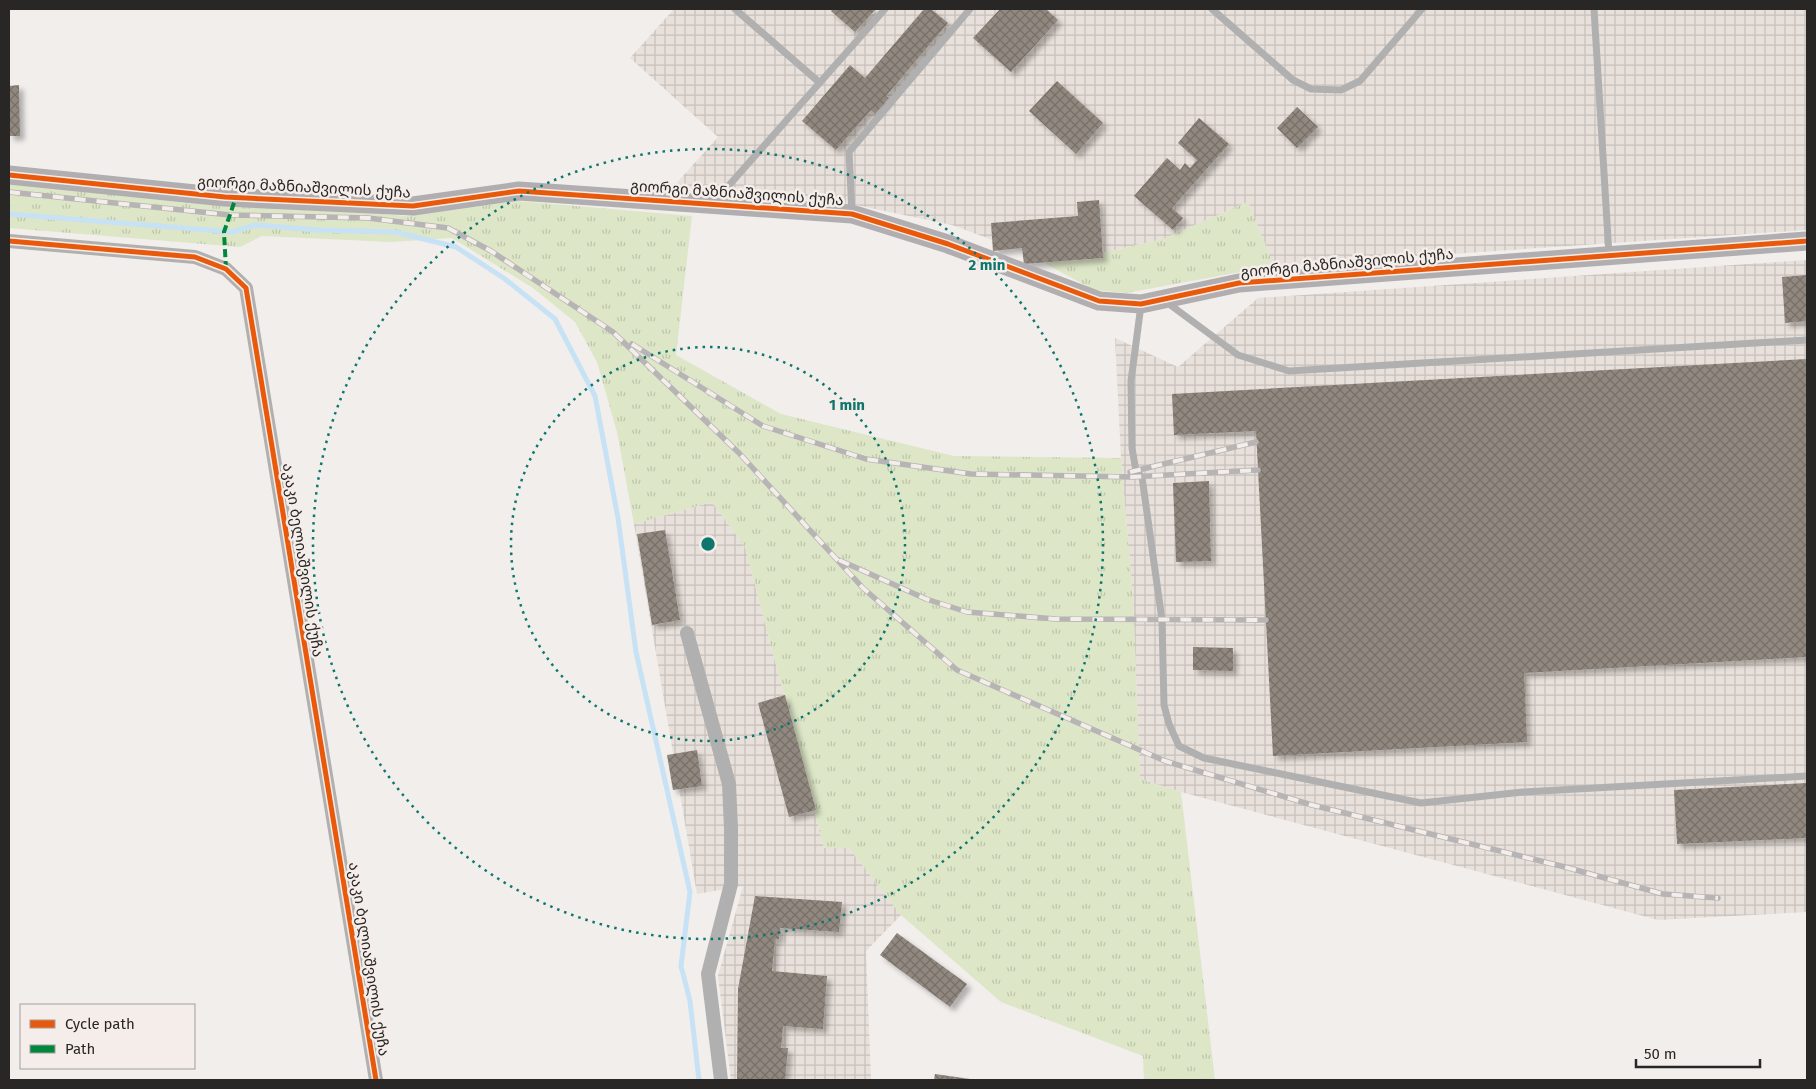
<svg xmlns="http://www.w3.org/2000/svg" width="1816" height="1089" font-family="'Fira Sans','Noto Sans Georgian',sans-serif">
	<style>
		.industrial { fill: url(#industrial-grid) }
		.grass { fill: url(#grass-tufts) }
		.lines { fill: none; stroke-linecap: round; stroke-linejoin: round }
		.stream { stroke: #c7e1f5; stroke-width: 5 }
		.building { fill: url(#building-cross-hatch); filter: url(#shadow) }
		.lane { stroke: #b1b0b0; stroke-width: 7 }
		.street { stroke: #b1b0b0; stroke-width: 14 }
		.secondary { stroke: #b0aeb0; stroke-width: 19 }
		.rail-casing { stroke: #b6b4b4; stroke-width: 5.5 }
		.rail { stroke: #f4ede9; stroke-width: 4; stroke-dasharray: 11; stroke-linecap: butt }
		.quiet { stroke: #00873e; stroke-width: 4; stroke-dasharray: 8 4; stroke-linecap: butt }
		.cycleway-casing { stroke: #f4ede9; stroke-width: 8 }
		.cycleway { stroke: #e8590c; stroke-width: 5 }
		.ring { fill: none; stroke: #0f766e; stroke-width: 2.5; stroke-dasharray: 2.5 5 }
		.labels { text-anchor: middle; stroke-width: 5; stroke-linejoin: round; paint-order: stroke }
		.street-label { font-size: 15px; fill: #292725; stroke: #f4ede9 }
		.centre { fill: #0f766e; stroke: #f4ede9; stroke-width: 2.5 }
		.ring-label { font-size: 15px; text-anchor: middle; font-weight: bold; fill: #0f766e; stroke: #f4ede9; stroke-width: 5; stroke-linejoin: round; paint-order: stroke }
	</style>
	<defs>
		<pattern id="industrial-grid" width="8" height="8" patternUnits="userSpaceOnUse" patternTransform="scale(1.25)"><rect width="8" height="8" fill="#e8e0da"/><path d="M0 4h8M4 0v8" fill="none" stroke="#c7c0bb"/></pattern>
		<pattern id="grass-tufts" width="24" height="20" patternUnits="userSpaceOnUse" patternTransform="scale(1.25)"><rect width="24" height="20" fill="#dde6c7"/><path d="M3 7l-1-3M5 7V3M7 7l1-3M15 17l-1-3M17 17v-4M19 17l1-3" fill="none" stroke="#bec5ab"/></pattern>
		<pattern id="building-cross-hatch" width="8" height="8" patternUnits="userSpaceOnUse" patternTransform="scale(1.25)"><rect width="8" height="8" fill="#918880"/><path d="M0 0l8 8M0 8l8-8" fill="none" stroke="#766f69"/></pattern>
		<filter id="shadow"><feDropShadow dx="4.5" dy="4.5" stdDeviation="2.5" flood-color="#0004"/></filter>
	</defs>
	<rect width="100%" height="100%" fill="#f1eeec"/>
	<path class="industrial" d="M674 9H1807V230L1274 266 1248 202 1163 239 1067 261 1022 251 952 225 856 205 674 186 718 137 630 58Z
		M1807 260V912L1658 920 1181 792 1140 779 1133 597 1121 458 1115 338 1178 367 1258 298Z
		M712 502 745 547 824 848H849L901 915 866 951 871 1080H731L718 976 743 886 697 894 634 524Z"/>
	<path class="grass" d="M9 182 406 216 518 201 692 216 676 355 781 414 954 456 1121 458 1133 597 1140 779 1181 792 1215 1080H1144L1143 1056 1001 1002 901 915 849 848H824L745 547 712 502 634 524 617 432 597 362 575 322 533 288 452 238 392 242 262 236 240 247 9 228Z
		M1248 202 1274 266 1126 293 1094 290 1022 251 1068 261 1163 239Z"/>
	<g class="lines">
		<path class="stream" d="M9 214 233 232 255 225 318 230 395 232 456 247 505 279 555 319 595 396 618 518 636 652 690 892 681 966 690 1001 699 1080"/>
	</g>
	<path class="building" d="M833 9H876L855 32 831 11Z
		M924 9H931L948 23 886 96 889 98 875 114 871 110 836 150 802 121 850 65 865 78Z
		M1000 9H1046L1058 20 1011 72 973 38Z
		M1057 81 1103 123 1076 154 1029 111Z
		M19 85 20 136H9V86Z
		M1297 107 1318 127 1297 148 1277 128Z
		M1199 118 1229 144 1172 208 1183 218 1173 230 1134 196 1167 158 1180 170 1185 163 1190 168 1197 160 1178 143Z
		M1099 200 1103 258 1024 264 1022 248 993 251 991 223 1078 216 1077 202Z
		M1807 275V321L1785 323 1782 277Z
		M1807 359V657L1524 673 1527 742 1273 756 1256 431 1174 435 1172 394Z
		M1209 481 1211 561 1176 562 1173 483Z
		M665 530 680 620 652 625 637 534Z
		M1193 647 1233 648V671L1193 670Z
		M785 695 816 810 789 817 758 703Z
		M697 750 702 786 673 790 667 755Z
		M1807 783V838L1677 844 1674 790Z
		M755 896 842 902 839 932 780 928 779 939H775L772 971 827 976 823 1029 783 1026 781 1048H788L785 1080H737L738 989Z
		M897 933 967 984 950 1007 880 955Z
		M935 1074 970 1079V1080H934Z"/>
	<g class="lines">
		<path class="lane" d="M735 9 820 83
			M1212 9 1293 80 1311 89 1341 90 1360 81 1422 9
			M1594 9 1609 255
			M715 201 885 9
			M852 213 849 152 970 9
			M1165 301 1238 355 1289 371 1807 340
			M1141 305 1131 381 1132 448 1136 471 1142 477 1162 620 1164 705 1169 724 1179 746 1204 758 1421 803 1523 792 1807 776"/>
		<path class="street" d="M9 241 195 257 226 269 246 288 376 1080
			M687 633 729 784 731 828V884L708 974 721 1080"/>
		<path class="secondary" d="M9 175 225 197 413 206 519 191 852 214 948 244 1099 301 1141 304 1239 283 1807 241"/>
		<g class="rail-casing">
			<path id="rail" d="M9 192 230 215 368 218 448 228 491 251 613 332 739 453 863 588 957 670 1165 761 1312 805 1565 867 1663 894 1718 898
				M632 344 763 426 866 459 971 474 1131 477 1258 470
				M1130 472 1256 442
				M839 560 926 599 967 612 1056 619 1266 620"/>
		</g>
		<use href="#rail" class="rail"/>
		<path class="quiet" d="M226 269 224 232 236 197"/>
		<g class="cycleway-casing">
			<path id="cycleway" d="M9 175 225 197 413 206 519 191 852 214 948 244 1099 301 1141 304 1239 283 1807 241
				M9 241 195 257 226 269 246 288 376 1080"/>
		</g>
		<use href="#cycleway" class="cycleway"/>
	</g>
	<g class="ring">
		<circle cx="708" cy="544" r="197"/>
		<circle cx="708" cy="544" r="395"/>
	</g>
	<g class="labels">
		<g class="street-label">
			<text transform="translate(304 187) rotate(3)" y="5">გიორგი მაზნიაშვილის ქუჩა</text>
			<text transform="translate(737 193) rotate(4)" y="5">გიორგი მაზნიაშვილის ქუჩა</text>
			<text transform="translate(1347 263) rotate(-5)" y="5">გიორგი მაზნიაშვილის ქუჩა</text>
			<text transform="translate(303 560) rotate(81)" y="5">აკაკი ბელიაშვილის ქუჩა</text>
			<text transform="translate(369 959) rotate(81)" y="5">აკაკი ბელიაშვილის ქუჩა</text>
		</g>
	</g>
	<circle cx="708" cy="544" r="8" class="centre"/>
	<g class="ring-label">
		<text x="987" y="270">2 min</text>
		<text x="847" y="410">1 min</text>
	</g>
	<rect width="1816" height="1089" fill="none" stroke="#292725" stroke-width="20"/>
	<rect x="20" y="1004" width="175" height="65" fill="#f4ede9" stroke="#a39e9b"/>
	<rect x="30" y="1020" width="25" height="8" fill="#e8590c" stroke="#a39e9b"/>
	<text x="65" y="1029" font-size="15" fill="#292725">Cycle path</text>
	<rect x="30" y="1045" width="25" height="8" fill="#00873e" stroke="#a39e9b"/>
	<text x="65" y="1054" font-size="15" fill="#292725">Path</text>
	<path d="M1636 1059v8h124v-8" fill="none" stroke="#292725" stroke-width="2.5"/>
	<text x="1644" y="1059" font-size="15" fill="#292725" stroke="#f4ede9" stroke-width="4" paint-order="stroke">50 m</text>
</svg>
